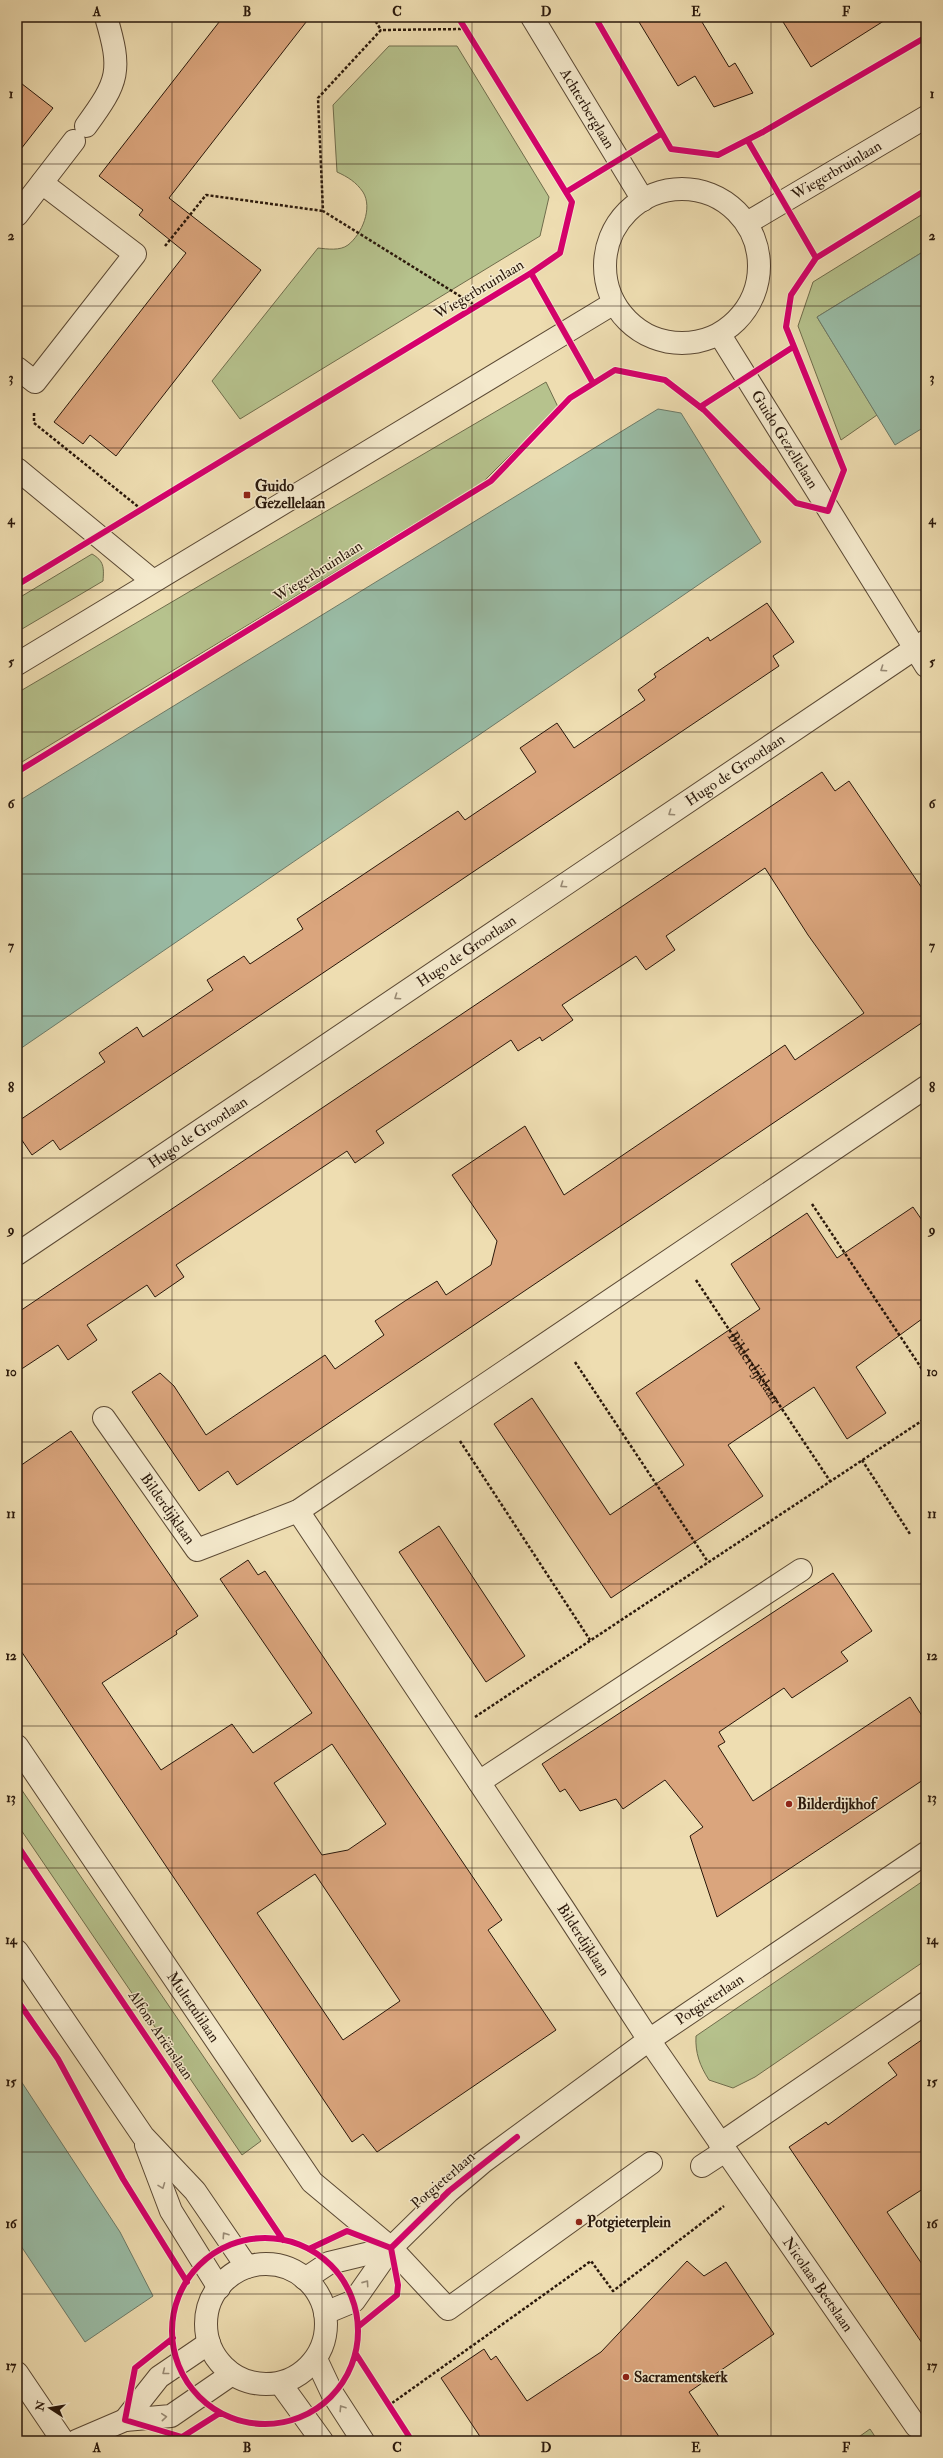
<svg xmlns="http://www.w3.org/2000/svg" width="943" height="2458" font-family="'IM FELL Double Pica',serif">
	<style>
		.green { fill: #b6c28d; stroke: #706d4c }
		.water { fill: #9abda7; stroke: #6d7b69 }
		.building { fill: #daa57d; stroke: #2a180b; fill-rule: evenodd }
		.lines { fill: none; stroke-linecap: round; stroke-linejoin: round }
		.minor-casing { stroke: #5b4934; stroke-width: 24 }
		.path { stroke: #2a180b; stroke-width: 2.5; stroke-dasharray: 3 2; stroke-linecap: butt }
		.minor { stroke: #f4e9cc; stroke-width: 22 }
		.cycleway-casing { stroke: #f4e9cc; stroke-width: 8 }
		.cycleway { stroke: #d6006c; stroke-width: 6 }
		.oneway { stroke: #998b75 }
		.grid { fill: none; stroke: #2a180b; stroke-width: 1; stroke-opacity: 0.55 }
		.poi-dot { fill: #8f2418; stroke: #f4e9cc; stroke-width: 1.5 }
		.labels { text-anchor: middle; stroke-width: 3; stroke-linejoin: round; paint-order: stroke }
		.street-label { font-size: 15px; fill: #2a180b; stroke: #f4e9cc }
		.poi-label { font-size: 15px; font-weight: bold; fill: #2a180b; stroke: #f4e9cc; text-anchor: start }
		.neatline { fill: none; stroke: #2a180b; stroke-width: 1.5 }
		.grid-label { font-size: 13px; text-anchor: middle; font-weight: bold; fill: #2a180b }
	</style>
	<rect width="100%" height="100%" fill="#eeddb1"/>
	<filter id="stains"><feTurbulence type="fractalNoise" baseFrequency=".005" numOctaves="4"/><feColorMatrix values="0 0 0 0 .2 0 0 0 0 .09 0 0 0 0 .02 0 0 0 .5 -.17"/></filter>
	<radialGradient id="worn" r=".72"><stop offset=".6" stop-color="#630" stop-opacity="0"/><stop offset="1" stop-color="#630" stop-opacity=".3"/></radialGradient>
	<path class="green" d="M389 46H457L549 197 540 236 240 419 212 381 318 248C327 249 340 251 348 245 362 234 373 208 363 192 356 182 348 177 337 172L333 105Z
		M926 212V250L817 317 877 415 841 440 798 326 813 282Z
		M546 382 558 407 482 483 17 765V693Z
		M92 554C104 561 104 567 103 581L17 632V599Z
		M17 1783 261 2141 242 2155 17 1824Z
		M926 1879V1960L755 2077 733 2088 709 2080C700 2066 695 2053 696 2036Z
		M870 2429 878 2441H853Z"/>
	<path class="water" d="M926 250V426L895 445 817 317Z
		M658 409 681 413 761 542 17 1051V802Z
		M17 2075 120 2232 153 2296 85 2342 17 2240Z"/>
	<path class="building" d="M223 17H310L169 198 261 270 116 456 90 435 83 444 54 422 186 253 139 215 143 210 99 176Z
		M636 17H699L729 67 735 63 753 93 714 107 695 76 678 86Z
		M780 17H890L811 67Z
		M17 80 53 108 17 154Z
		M767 603 794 642 773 656 779 666 60 1150 53 1140 32 1155 17 1133V1122L105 1062 99 1053 137 1027 143 1037 213 990 207 980 244 956 250 964 303 929 297 919 458 811 465 820 536 772 520 748 557 723 574 748 645 700 638 690 656 677 654 674 708 637 710 641Z
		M822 772 835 791 849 781 926 894V1020L237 1485 228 1471 199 1491 132 1392 160 1373 174 1386 206 1435 325 1355 335 1369 384 1335 375 1321 405 1301 437 1281 446 1295 491 1265 497 1241 452 1175 525 1126 564 1195 785 1045 795 1060 864 1013 808 935 765 868 666 936 675 950 646 970 636 956 562 1005 573 1020 542 1041 540 1037 518 1051 511 1040 376 1131 384 1143 355 1163 347 1151 176 1265 184 1277 155 1297 147 1285 87 1325 97 1340 68 1360 58 1345 17 1372V1313Z
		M913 1207 926 1226V1316L856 1367 886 1413 847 1439 814 1387 728 1445 763 1496 611 1598 494 1424 532 1398 610 1515 684 1465 636 1393 760 1309 731 1264 807 1213 837 1258Z
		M71 1431 198 1616 176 1631 177 1634 102 1683 161 1770 232 1724 253 1753 312 1713 220 1579 248 1560 258 1575 265 1571 502 1920 488 1930 556 2030 377 2152 363 2134 352 2142 17 1645V1468ZM332 1744 386 1824 348 1850 322 1855 274 1783ZM315 1874 400 2001 343 2040 257 1913Z
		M439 1526 525 1656 486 1682 399 1552Z
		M833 1573 872 1631 841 1652 848 1661 792 1698 784 1688 719 1732 725 1742 718 1746 753 1801 910 1697 926 1722V1778L717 1917 690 1836 703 1827 665 1780 623 1809 616 1799 580 1811 565 1789 560 1792 542 1764Z
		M926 2037V2187L887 2212 926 2270V2349L789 2147 826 2122 828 2125 897 2075 888 2063Z
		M687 2261 704 2276 726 2262 774 2334 689 2392 722 2441H483L441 2378 484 2349 491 2360 496 2356 527 2401 601 2352Z"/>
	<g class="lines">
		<g class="minor-casing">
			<g id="minor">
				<path id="s2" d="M532 17 643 200"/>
				<path d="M86 126C119 81 122 71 106 17"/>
				<circle cx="682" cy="266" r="77"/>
				<path d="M17 215 74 141"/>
				<path id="s3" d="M747 223 926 117"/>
				<path id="s4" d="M720 335 926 666"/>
				<path d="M17 368 35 382 135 254 42 183"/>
				<path d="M17 469 153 581"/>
				<path d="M17 664 614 303"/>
				<path id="s5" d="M17 1254 926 641"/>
				<path id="s6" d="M104 1418 197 1550 298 1511 926 1087"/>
				<path id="s7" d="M298 1511 563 1908 649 2040 916 2426"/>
				<path id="s8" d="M17 1746 312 2182 391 2248 448 2309 651 2163"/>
				<path d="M479 1782 801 1570"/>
				<path d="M17 1951 143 2136 195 2191 247 2267"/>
				<path d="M720 2144 926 2003"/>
				<path d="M146 2145 171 2211 219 2288"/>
				<path d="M702 2166 725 2151"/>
				<circle cx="266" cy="2324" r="60"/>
				<path d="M305 2279 329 2263 391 2248"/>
				<path id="s9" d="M325 2313 354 2301 391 2248 449 2191 483 2162 649 2040 926 1853"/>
				<path d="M316 2359 332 2393 363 2441"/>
				<path d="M17 2373 63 2441"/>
				<path d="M280 2383 322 2441"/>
				<path d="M125 2420 159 2377 209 2343"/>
				<path d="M76 2441 125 2420 171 2416 232 2374"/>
			</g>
		</g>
		<g class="path">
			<path d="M373 17 381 30"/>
			<path d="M466 29 381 30 318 98 323 211 476 306"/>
			<path d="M165 246 206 195 323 211"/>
			<path d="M34 413V423L141 509"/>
			<path d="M812 1204 926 1375"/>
			<path id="s1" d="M696 1280 830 1481"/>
			<path d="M575 1362 708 1562"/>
			<path d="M460 1441 590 1640"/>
			<path d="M862 1460 910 1534"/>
			<path d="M475 1717 926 1418"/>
			<path d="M388 2406 591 2261 613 2291 724 2206"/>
		</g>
		<use href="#minor" class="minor"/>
		<g class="cycleway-casing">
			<path id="cycleway" d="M595 17 671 149 718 155 763 132 926 37
				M748 141 816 258
				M566 192 661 134
				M531 273 593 383
				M700 407 793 347
				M17 585 531 273 560 253 572 202 458 17
				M17 772 491 481 570 398 615 370 665 380 704 410 796 503 828 511 844 470 786 327 791 295 816 258 926 190
				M17 1845 283 2240
				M17 2000 58 2059 123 2179 187 2282
				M172 2331a93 93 0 1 1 186 0a93 93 0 1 1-186 0Z
				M391 2248 449 2191 517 2137
				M309 2249 347 2231 391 2248
				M359 2326 397 2295 398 2285 391 2248
				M173 2338 135 2368 125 2420 182 2437 220 2413
				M356 2354 412 2441"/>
		</g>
		<use href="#cycleway" class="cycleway"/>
	</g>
	<defs><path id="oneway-chevron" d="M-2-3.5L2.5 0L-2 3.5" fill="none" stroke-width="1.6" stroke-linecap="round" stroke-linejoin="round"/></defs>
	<g class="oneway">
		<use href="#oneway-chevron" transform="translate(883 669) rotate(146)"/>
		<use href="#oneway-chevron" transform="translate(671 813) rotate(146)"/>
		<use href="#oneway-chevron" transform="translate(563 885) rotate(146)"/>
		<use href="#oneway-chevron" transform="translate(397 997) rotate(146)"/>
		<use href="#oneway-chevron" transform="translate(162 2186) rotate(69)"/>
		<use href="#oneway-chevron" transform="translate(225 2235) rotate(-124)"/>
		<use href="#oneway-chevron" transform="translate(366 2283) rotate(-55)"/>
		<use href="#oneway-chevron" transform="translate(165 2372) rotate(142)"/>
		<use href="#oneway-chevron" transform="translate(342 2408) rotate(-123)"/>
		<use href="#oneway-chevron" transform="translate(164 2417) rotate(-5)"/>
	</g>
	<path class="grid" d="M172 17V2441M322 17V2441M472 17V2441M621 17V2441M771 17V2441M17 164H926M17 306H926M17 448H926M17 590H926M17 732H926M17 874H926M17 1016H926M17 1158H926M17 1300H926M17 1442H926M17 1584H926M17 1726H926M17 1868H926M17 2010H926M17 2152H926M17 2294H926"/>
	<g class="poi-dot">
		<rect x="243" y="491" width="8" height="8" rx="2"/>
		<circle cx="789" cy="1804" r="4"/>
		<circle cx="579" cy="2222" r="4"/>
		<circle cx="626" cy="2377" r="4"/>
	</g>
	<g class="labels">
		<g class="street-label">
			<text dy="5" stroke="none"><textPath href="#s2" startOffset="107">Achterberglaan</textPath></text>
			<text dy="5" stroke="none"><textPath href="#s3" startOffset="104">Wiegerbruinlaan</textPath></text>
			<text transform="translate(479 289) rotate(-31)" y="5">Wiegerbruinlaan</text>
			<text dy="5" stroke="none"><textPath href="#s4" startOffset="123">Guido Gezellelaan</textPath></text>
			<text transform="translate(318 571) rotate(-32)" y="5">Wiegerbruinlaan</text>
			<text dy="5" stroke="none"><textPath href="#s5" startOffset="866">Hugo de Grootlaan</textPath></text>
			<text dy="5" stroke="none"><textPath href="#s5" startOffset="542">Hugo de Grootlaan</textPath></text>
			<text dy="5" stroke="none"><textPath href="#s5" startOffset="218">Hugo de Grootlaan</textPath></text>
			<text dy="5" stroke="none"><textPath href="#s1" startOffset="105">Bilderdijklaan</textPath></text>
			<text dy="5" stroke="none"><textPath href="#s6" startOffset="111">Bilderdijklaan</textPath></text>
			<text dy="5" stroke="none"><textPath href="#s7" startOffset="515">Bilderdijklaan</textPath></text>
			<text dy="5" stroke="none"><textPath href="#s9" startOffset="501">Potgieterlaan</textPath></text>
			<text dy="5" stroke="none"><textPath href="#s8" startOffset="315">Multatulilaan</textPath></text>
			<text transform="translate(161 2035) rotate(56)" y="5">Alfons Ariënslaan</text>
			<text transform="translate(443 2180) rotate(-41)" y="5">Potgieterlaan</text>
			<text dy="5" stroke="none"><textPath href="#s7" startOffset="932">Nicolaas Beetslaan</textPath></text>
		</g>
		<g class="poi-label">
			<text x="255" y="491">Guido<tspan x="255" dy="17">Gezellelaan</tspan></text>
			<text x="797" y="1809">Bilderdijkhof</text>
			<text x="587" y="2227">Potgieterplein</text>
			<text x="634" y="2382">Sacramentskerk</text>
		</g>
	</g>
	<rect width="943" height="2458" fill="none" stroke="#eeddb1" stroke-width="44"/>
	<g transform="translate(50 2408) rotate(282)" stroke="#f4e9cc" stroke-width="3" paint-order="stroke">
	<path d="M0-3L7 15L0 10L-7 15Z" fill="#2a180b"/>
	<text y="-6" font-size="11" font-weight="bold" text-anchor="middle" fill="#2a180b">N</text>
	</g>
	<rect x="22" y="22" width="899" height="2414" class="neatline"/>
	<g class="grid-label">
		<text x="97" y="16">A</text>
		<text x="247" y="16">B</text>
		<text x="397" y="16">C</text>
		<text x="546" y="16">D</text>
		<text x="696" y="16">E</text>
		<text x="846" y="16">F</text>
		<text x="11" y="98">1</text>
		<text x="932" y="98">1</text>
		<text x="11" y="240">2</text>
		<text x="932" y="240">2</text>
		<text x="11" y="382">3</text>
		<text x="932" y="382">3</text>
		<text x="11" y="524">4</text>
		<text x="932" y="524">4</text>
		<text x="11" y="666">5</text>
		<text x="932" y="666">5</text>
		<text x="11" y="808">6</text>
		<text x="932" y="808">6</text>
		<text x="11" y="950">7</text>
		<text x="932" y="950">7</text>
		<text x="11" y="1092">8</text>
		<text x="932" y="1092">8</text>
		<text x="11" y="1234">9</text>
		<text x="932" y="1234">9</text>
		<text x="11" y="1376">10</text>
		<text x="932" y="1376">10</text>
		<text x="11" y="1518">11</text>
		<text x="932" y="1518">11</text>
		<text x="11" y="1660">12</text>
		<text x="932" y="1660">12</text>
		<text x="11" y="1802">13</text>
		<text x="932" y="1802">13</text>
		<text x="11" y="1944">14</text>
		<text x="932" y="1944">14</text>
		<text x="11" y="2086">15</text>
		<text x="932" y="2086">15</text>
		<text x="11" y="2228">16</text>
		<text x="932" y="2228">16</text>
		<text x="11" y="2370">17</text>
		<text x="932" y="2370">17</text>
		<text x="97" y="2452">A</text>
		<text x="247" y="2452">B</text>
		<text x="397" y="2452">C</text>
		<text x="546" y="2452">D</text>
		<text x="696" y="2452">E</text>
		<text x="846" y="2452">F</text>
	</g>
	<rect width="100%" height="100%" filter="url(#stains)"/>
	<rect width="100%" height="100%" fill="url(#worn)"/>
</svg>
